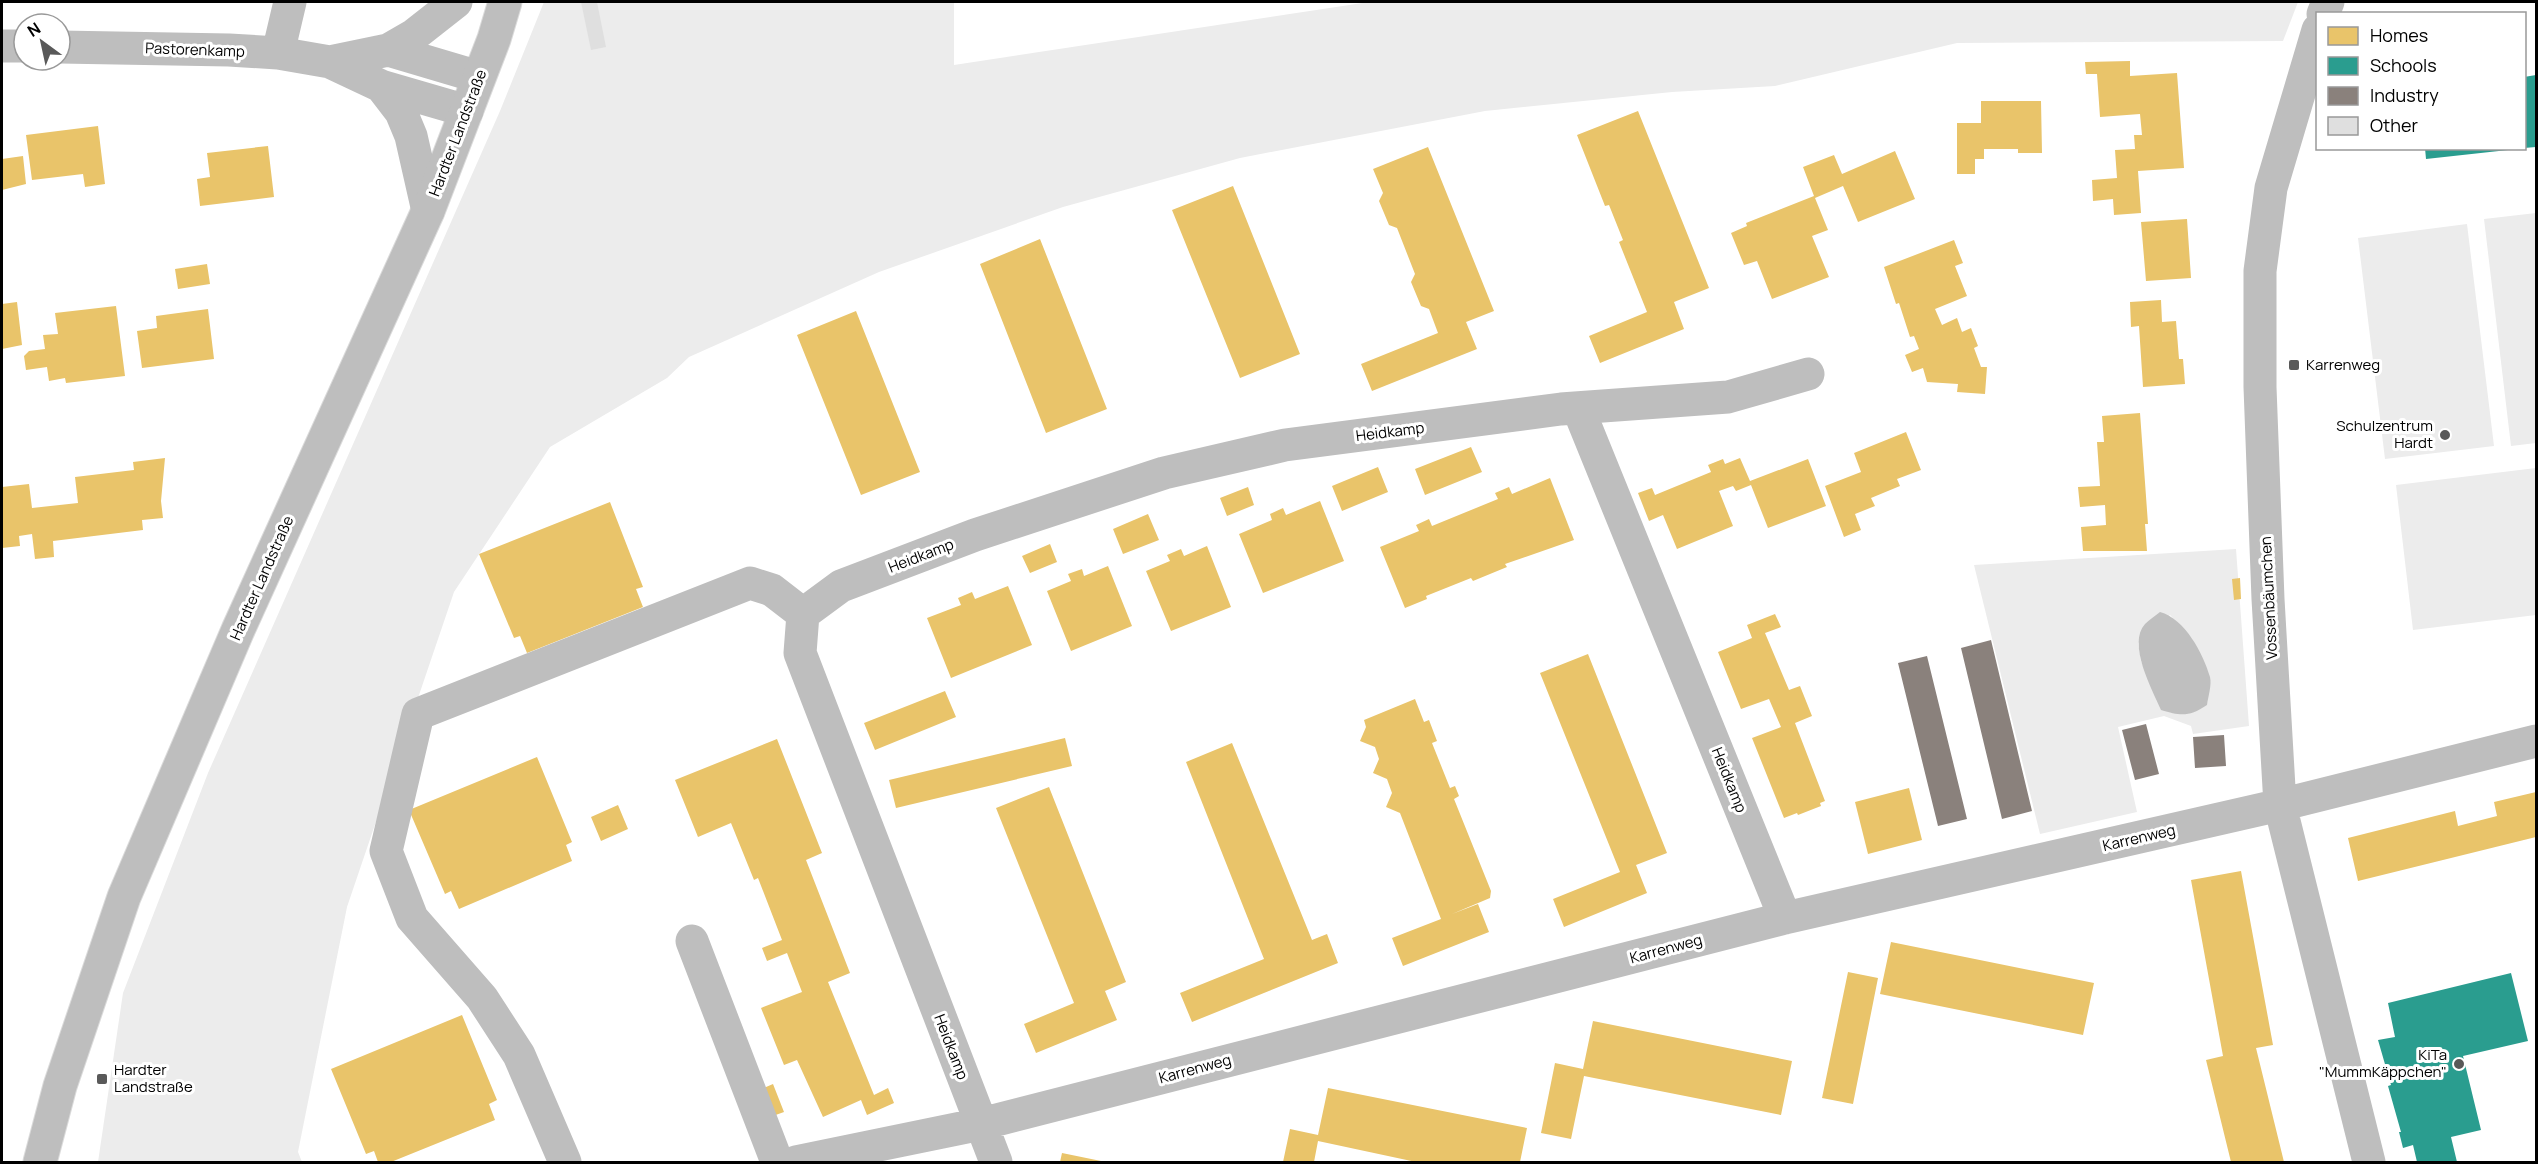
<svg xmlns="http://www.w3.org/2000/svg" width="2538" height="1164" font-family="Manrope,sans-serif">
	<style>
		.green { fill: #ececec; fill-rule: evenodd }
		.water { fill: #bfbfbf }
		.homes { fill: #e9c46a }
		.schools { fill: #2a9d8f }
		.industry { fill: #8a817c }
		.building { fill: #dfdfdf }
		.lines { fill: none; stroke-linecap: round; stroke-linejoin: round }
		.major-casing { stroke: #dbdbdb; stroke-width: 35 }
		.minor { stroke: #bebebe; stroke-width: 33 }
		.major { stroke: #bebebe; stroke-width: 33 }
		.poi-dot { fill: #595959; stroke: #fff; stroke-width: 2 }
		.labels { text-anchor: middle; stroke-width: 6; stroke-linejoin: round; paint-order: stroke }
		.street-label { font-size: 15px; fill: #000; stroke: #fff }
		.poi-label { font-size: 15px; fill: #000; stroke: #fff; text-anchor: start }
	</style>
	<rect width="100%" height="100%" fill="#fff"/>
	<path class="green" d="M544 2H954V65L1369 2H2298L2283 41 1957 43 1775 86 1672 92 1485 111 1240 158 1063 207 879 272 689 357 667 378 550 447 454 592 347 907 298 1152 302 1162H98L123 993 208 773 500 111Z
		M2536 213V443L2511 446 2484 219Z
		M2467 224 2494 446 2385 459 2358 238Z
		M2536 468V615L2413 630 2396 485Z
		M2236 549 2249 726 2193 734 2191 726 2164 716 2118 727 2137 812 2040 834 1974 565ZM2170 615 2187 633 2148 678 2141 661 2138 643Z"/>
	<path class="water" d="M2160 612C2185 619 2203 653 2210 677 2212 685 2208 697 2207 705 2189 717 2181 716 2161 710 2152 689 2127 644 2145 624 2149 620 2155 616 2160 612Z"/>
	<path class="homes" d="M2130 61V76L2177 73 2184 168 2138 171 2141 213 2114 215 2113 199 2093 201 2092 180 2117 178 2115 150 2135 149 2134 135H2142L2140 114 2100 117 2097 74H2086L2085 62Z
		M1981 101H2041L2042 153H2018V149H1984V159H1975V174H1957V123H1981Z
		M1638 111 1709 288 1674 302 1684 329 1600 363 1589 336 1647 312 1619 242 1623 240 1609 205 1605 206 1577 135Z
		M98 126 105 184 85 187 83 174 32 180 26 135Z
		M268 146 274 197 200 206 197 179 210 177 207 153Z
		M1428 147 1494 311 1466 322 1477 349 1372 391 1361 364 1438 333 1429 309 1421 306 1411 282 1415 274 1397 228 1389 225 1379 201 1383 193 1373 169Z
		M1895 151 1915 199 1858 222 1843 186 1815 198 1828 230 1812 236 1829 277 1772 299 1757 261 1744 265 1731 233 1747 226 1746 223 1814 196 1803 167 1834 155 1842 174Z
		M23 156 26 184 2 190V159Z
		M1233 186 1300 354 1240 378 1172 210Z
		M2187 219 2191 278 2146 281 2141 222Z
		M1040 239 1107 409 1046 433 980 264Z
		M1954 240 1963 263 1955 266 1967 296 1935 309 1942 325 1957 318 1962 332 1971 328 1978 346 1974 348 1981 367H1987L1985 394 1957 392 1958 384 1927 382 1923 368 1912 372 1905 355 1919 349 1914 336 1910 337 1899 303 1896 304 1884 267Z
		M207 264 210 284 178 289 175 269Z
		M2161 300 2162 322 2176 321 2179 359H2183L2185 384 2143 387 2139 326 2131 327 2130 302Z
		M17 302 22 345 2 349V304Z
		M116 306 125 376 66 383 65 378 49 381 47 367 26 370 24 356 29 351 45 349 43 335 58 334 55 313Z
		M208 309 214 359 142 368 137 331 157 328 156 316Z
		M856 311 920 472 861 495 797 335Z
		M2140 413 2148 524H2145L2147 551H2083L2081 527 2106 525 2105 505 2080 507 2078 487 2100 486 2097 442H2104L2102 416Z
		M1906 432 1921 470 1897 479 1900 486 1871 498 1875 506 1855 514 1861 530 1844 537 1825 486 1861 472 1854 453Z
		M1471 447 1482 472 1425 495 1415 469Z
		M165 458 161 501 163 518 142 520 143 530 53 541 54 557 35 559 32 534 19 536 20 546 2 548V487L29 484 32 508 78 503 75 477 134 470 133 462Z
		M1740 458 1750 481 1808 459 1826 506 1768 528 1751 485 1736 491 1733 486 1719 491 1733 526 1677 549 1663 515 1649 521 1638 493 1652 488 1655 495 1711 472 1708 465 1723 459 1725 464Z
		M1378 467 1388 492 1342 511 1332 486Z
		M1550 478 1574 540 1505 564 1507 567 1473 581 1471 578 1426 596 1427 599 1405 608 1380 547 1419 531 1416 525 1429 519 1432 526 1498 499 1495 493 1509 487 1512 494Z
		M1248 487 1254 505 1227 516 1220 498Z
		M1320 501 1344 561 1263 593 1239 534 1272 520 1270 514 1283 508 1286 515Z
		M610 502 643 587 636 589 643 607 527 653 520 636 514 638 479 554Z
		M1148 514 1159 540 1123 554 1113 529Z
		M1050 544 1057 562 1030 573 1022 556Z
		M1207 546 1231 607 1171 631 1146 571 1170 561 1167 555 1181 549 1184 556Z
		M1108 566 1132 626 1071 651 1047 591 1071 581 1068 574 1082 569 1084 576Z
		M2240 578 2241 599 2234 600 2232 579Z
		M1008 586 1032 645 951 678 927 618 961 605 958 598 972 592 975 599Z
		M1775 614 1781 627 1765 633 1789 690 1800 686 1812 716 1795 723 1825 801 1820 803 1821 806 1798 815 1797 813 1784 818 1752 738 1781 727 1769 699 1741 709 1718 652 1752 638 1747 625Z
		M1588 654 1667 853 1636 865 1647 893 1564 927 1553 899 1620 872 1540 673Z
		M945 691 956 717 875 750 864 723Z
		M1415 699 1424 722 1429 720 1437 741 1432 743 1450 788 1455 786 1459 796 1454 799 1491 891 1490 898 1452 914 1478 904 1489 932 1403 966 1392 938 1441 919 1400 813 1386 807 1392 793 1387 779 1373 773 1379 759 1375 747 1360 741 1366 727 1364 720Z
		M1065 738 1072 766 896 808 889 780Z
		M777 739 822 853 806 860 850 973 828 982 874 1095 888 1088 894 1103 867 1115 861 1100 823 1117 797 1060 784 1065 761 1008 802 992 787 953 767 961 762 948 782 940 758 878 754 880 731 823 698 837 675 780Z
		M1232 743 1312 940 1327 934 1338 963 1192 1022 1180 993 1264 959 1186 762Z
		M537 757 572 842 566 845 572 861 459 909 451 891 445 894 409 810Z
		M1049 787 1126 982 1105 991 1117 1020 1036 1053 1024 1024 1074 1003 996 808Z
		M1909 788 1922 840 1868 854 1855 802Z
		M2536 792V837L2358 881 2348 838 2455 811 2458 826 2497 816 2494 802Z
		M618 805 628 829 601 841 591 817Z
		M2241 871 2273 1045 2256 1048 2284 1162H2231L2206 1060 2223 1056 2191 880Z
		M1891 942 2094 983 2083 1035 1880 994Z
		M1848 972 1878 978 1853 1104 1822 1098Z
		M462 1015 497 1100 489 1104 495 1120 391 1162H378L374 1151 366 1154 331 1069Z
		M1593 1021 1792 1061 1781 1115 1584 1076 1571 1139 1541 1133 1555 1063 1583 1069Z
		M773 1084 784 1112 770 1117 759 1090Z
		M1328 1088 1527 1128 1520 1162H1416L1318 1141 1314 1162H1283L1290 1129 1318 1135Z
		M1062 1153 1101 1161V1162H1060Z"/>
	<path class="schools" d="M2536 75V147L2524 148V77Z
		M2425 148H2508V150L2426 159Z
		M2511 973 2528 1041 2463 1056 2481 1130 2451 1137 2457 1162H2417L2413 1145 2403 1148 2399 1132H2401L2388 1086 2391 1085 2378 1040 2395 1037 2388 1003Z"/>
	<path class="industry" d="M1991 640 2032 811 2002 819 1961 648Z
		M1927 656 1967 819 1938 826 1898 663Z
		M2146 724 2159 774 2135 780 2122 730Z
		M2224 735 2226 766 2195 768 2193 737Z"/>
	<path class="building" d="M581 2H597L606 47 591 50Z"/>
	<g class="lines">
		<g class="major-casing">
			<path id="major" d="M40 1162 60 1086 124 897 238 630 428 211 494 39 505 2"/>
		</g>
		<path class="minor" d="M2323 14 2328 2
			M2318 30 2271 188 2260 271V387L2268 599 2280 805 2369 1162
			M2 46H24
			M60 47 229 50 278 53 330 62 381 86 467 111
			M388 50 479 77
			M278 53 290 2
			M330 62 388 50 414 35 456 2
			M381 86 401 112 411 136 428 211
			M1578 408 1785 918
			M692 941 777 1162
			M565 1162 519 1055 482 998 412 918 386 851 418 714 750 583 772 590 803 614
			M796 1162 981 1124 1785 918 2280 805 2536 741
			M996 1162 800 653 803 614 841 586 975 535 1164 473 1285 445 1561 409 1728 397 1808 374"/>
		<use href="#major" class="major"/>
	</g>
	<g class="poi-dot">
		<rect x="2288" y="359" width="12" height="12" rx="3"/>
		<circle cx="2445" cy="435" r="6"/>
		<circle cx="2459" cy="1064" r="6"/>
		<rect x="96" y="1073" width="12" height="12" rx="3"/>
	</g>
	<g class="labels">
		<g class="street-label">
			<text transform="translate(195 50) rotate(2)" y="5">Pastorenkamp</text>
			<text transform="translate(458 133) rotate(-69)" y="5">Hardter Landstraße</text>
			<text transform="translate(1390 432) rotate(-7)" y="5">Heidkamp</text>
			<text transform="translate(921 556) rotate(-21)" y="5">Heidkamp</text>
			<text transform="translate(262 578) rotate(-66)" y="5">Hardter Landstraße</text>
			<text transform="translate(2269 598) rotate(-93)" y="5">Vossenbäumchen</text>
			<text transform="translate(1729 780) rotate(68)" y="5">Heidkamp</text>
			<text transform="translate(2139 838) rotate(-13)" y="5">Karrenweg</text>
			<text transform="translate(1666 949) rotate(-15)" y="5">Karrenweg</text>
			<text transform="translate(951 1047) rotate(69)" y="5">Heidkamp</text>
			<text transform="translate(1195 1069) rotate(-15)" y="5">Karrenweg</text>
		</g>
		<g class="poi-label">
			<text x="2306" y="370">Karrenweg</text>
			<text x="2433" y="431" text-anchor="end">Schulzentrum<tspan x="2433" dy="17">Hardt</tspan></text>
			<text x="2447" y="1060" text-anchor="end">KiTa<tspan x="2447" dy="17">"MummKäppchen"</tspan></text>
			<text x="114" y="1075">Hardter<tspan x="114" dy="17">Landstraße</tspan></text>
		</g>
	</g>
	<rect width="2538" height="1164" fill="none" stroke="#000000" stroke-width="6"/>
	<rect x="2316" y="12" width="210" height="138" fill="#ffffff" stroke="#999999" stroke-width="1.5"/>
	<rect x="2328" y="27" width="30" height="18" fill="#e9c46a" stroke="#999999" stroke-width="1.5"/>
	<text x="2370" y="42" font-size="18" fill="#000000">Homes</text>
	<rect x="2328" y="57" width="30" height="18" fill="#2a9d8f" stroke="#999999" stroke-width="1.5"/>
	<text x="2370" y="72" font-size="18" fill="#000000">Schools</text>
	<rect x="2328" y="87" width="30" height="18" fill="#8a817c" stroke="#999999" stroke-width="1.5"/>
	<text x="2370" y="102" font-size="18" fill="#000000">Industry</text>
	<rect x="2328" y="117" width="30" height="18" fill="#dfdfdf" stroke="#999999" stroke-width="1.5"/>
	<text x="2370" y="132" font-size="18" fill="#000000">Other</text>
	<g transform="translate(42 42) rotate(327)"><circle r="28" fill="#ffffff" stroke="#999999" stroke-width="1.5"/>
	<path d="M0-4.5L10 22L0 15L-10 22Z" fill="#595959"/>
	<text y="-9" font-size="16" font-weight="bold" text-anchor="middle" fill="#000000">N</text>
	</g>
</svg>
